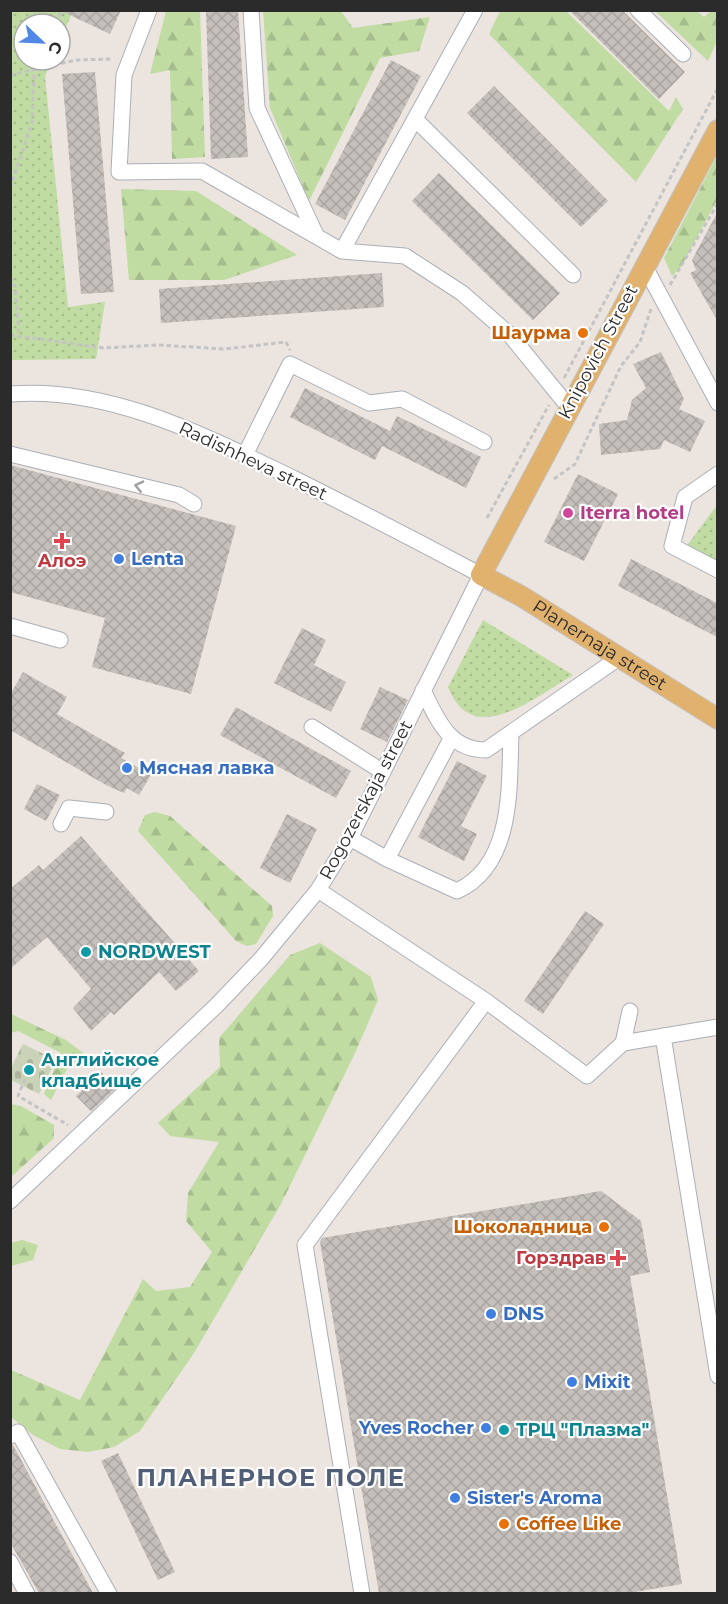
<svg xmlns="http://www.w3.org/2000/svg" width="728" height="1604" font-family="Montserrat,sans-serif">
	<style>
		.grass { fill: url(#grass-dots) }
		.forest { fill: url(#forest-firs) }
		.cemetery { fill: url(#cemetery-stones) }
		.building { fill: url(#building-cross-hatch) }
		.lines { fill: none; stroke-linecap: round; stroke-linejoin: round }
		.minor-casing { stroke: #abafb6; stroke-width: 17 }
		.major-casing { stroke: #c4c4c4; stroke-width: 22 }
		.path { stroke: #c4c4c4; stroke-width: 3; stroke-dasharray: 4.5 3; stroke-linecap: butt }
		.minor { stroke: #fff; stroke-width: 15 }
		.major { stroke: #e1b16e; stroke-width: 20 }
		.oneway { stroke: #a0a0a0 }
		.food-dot { fill: #e8710a; stroke: #fff; stroke-width: 2 }
		.hotel-dot { fill: #d1479c; stroke: #fff; stroke-width: 2 }
		.health-dot { fill: #e0444e; stroke: #fff; stroke-width: 2 }
		.shop-dot { fill: #3f7fe0; stroke: #fff; stroke-width: 2 }
		.culture-dot { fill: #0f9aa8; stroke: #fff; stroke-width: 2 }
		.labels { text-anchor: middle; stroke-width: 4.5; stroke-linejoin: round; paint-order: stroke }
		.food-label { font-size: 18px; font-weight: bold; fill: #c56008; stroke: #fff; text-anchor: end }
		.street-label { font-size: 18px; fill: #2b2b2b; stroke: #fff }
		.hotel-label { font-size: 18px; font-weight: bold; fill: #b23c85; stroke: #fff; text-anchor: start }
		.shop-label { font-size: 18px; font-weight: bold; fill: #366cbe; stroke: #fff; text-anchor: start }
		.health-label { font-size: 18px; font-weight: bold; fill: #be3a42; stroke: #fff }
		.culture-label { font-size: 18px; font-weight: bold; fill: #0d838f; stroke: #fff; text-anchor: start }
		.district-label { font-size: 24px; font-weight: bold; letter-spacing: 1.5px; fill: #505e77; stroke: #fff }
	</style>
	<defs>
		<pattern id="grass-dots" width="8" height="8" patternUnits="userSpaceOnUse" patternTransform="scale(1.5)"><rect width="8" height="8" fill="#c0dca2"/><path d="M2 2h.1M6 6h.1" fill="none" stroke="#a5bd8c" stroke-width="1.8" stroke-linecap="round"/></pattern>
		<pattern id="forest-firs" width="22" height="20" patternUnits="userSpaceOnUse" patternTransform="scale(1.5)"><rect width="22" height="20" fill="#c0dca2"/><path d="M5 1l3.5 6h-7zM16 11l3.5 6h-7z" fill="#a5bd8c"/></pattern>
		<pattern id="cemetery-stones" width="16" height="16" patternUnits="userSpaceOnUse" patternTransform="scale(1.5)"><rect width="16" height="16" fill="#cad3b8"/><path d="M2 7V4a2 2 0 0 1 4 0v3zM10 15v-3a2 2 0 0 1 4 0v3z" fill="#aeb59e"/></pattern>
		<pattern id="building-cross-hatch" width="8" height="8" patternUnits="userSpaceOnUse" patternTransform="scale(1.5)"><rect width="8" height="8" fill="#c4bfba"/><path d="M0 0l8 8M0 8l8-8" fill="none" stroke="#a9a4a0"/></pattern>
	</defs>
	<rect width="100%" height="100%" fill="#ebe4df"/>
	<path class="grass" d="M10 11H73L60 40V24H24V60H52L45 76 68 307 105 302 96 359 11 360Z
		M717 505V566L686 547Z
		M483 620 573 675C536 696 473 751 448 687Z"/>
	<path class="forest" d="M166 11H200L205 157 172 159 170 70 150 74Z
		M263 11H341L353 28 430 17 419 51 380 58 309 201 270 108Z
		M500 11H566L669 111 676 97 683 109 636 182 489 34Z
		M655 11H697L704 17 711 11H717V41L708 61Z
		M717 156V200L681 267 672 276 664 258Z
		M121 189 196 191 297 255 224 280H129Z
		M155 812 170 816 272 906 273 916 256 944 247 946 236 941 138 831 145 815Z
		M320 943 371 977 378 1000 356 1051 281 1204 194 1353 140 1431 114 1447 88 1452 60 1449 33 1435 11 1417V1370L80 1400 143 1279 156 1291 190 1287 212 1252 186 1221 188 1193 219 1142 170 1136 158 1123 220 1067 219 1038 290 955Z
		M11 1014 66 1040 86 1055 67 1069 51 1100 44 1094 61 1053 18 1031 11 1033Z
		M11 1104 21 1106 54 1125V1138L11 1177Z
		M22 1240 38 1245 33 1260 11 1266V1243Z"/>
	<path class="cemetery" d="M23 1044 56 1060 39 1094 11 1080V1068Z"/>
	<path class="building" d="M59 10H121L110 34Z
		M206 10H238L248 157 211 159Z
		M569 10H622L685 72 659 99Z
		M391 60 421 76 345 220 315 204Z
		M95 72 114 292 81 294 62 74Z
		M494 86 608 201 581 227 467 113Z
		M439 173 560 293 533 320 412 201Z
		M717 213V320L690 273 696 270 692 260Z
		M382 273 384 307 161 323 159 289Z
		M661 352 684 399 679 409 705 421 690 452 664 440 660 449 601 455 599 424 627 420 632 400 646 388 633 364Z
		M305 388 390 431 397 416 481 457 466 488 382 446 375 460 290 417Z
		M10 465 236 526 191 694 92 667 105 618 10 592Z
		M578 474 618 494 584 561 544 542Z
		M631 559 717 603V637L618 586Z
		M302 628 326 640 314 665 346 682 331 712 274 683Z
		M23 672 67 697 57 714 125 753 121 758 151 775 139 795 127 788 124 793 106 785 10 730V695Z
		M380 687 408 700 387 742 360 729Z
		M236 707 351 771 336 798 220 735Z
		M457 761 487 776 461 826 477 834 464 861 418 837Z
		M37 784 60 795 46 821 24 809Z
		M287 814 317 829 290 883 260 868Z
		M81 836 199 971 176 991 159 972 114 1015 111 1012 91 1031 73 1008 91 989 47 937 10 969V889L39 865 43 870Z
		M585 911 604 924 543 1014 524 1001Z
		M101 1072 116 1088 91 1111 76 1096Z
		M601 1191 641 1221 650 1272 630 1276 682 1584 629 1593H379L320 1242 322 1238Z
		M13 1445 93 1593H39L10 1542V1446Z
		M118 1453 175 1572 158 1580 101 1461Z"/>
	<g class="lines">
		<g class="minor-casing">
			<path id="minor" d="M149 10 124 75 119 172 202 171 342 251 405 256 462 293 510 335 568 406
				M251 10 257 108 316 235
				M638 10 683 54
				M415 119 573 275
				M342 251 475 10
				M644 265 718 403
				M10 394C111 386 207 437 295 479 357 510 419 542 481 575L350 838 318 890 261 959 217 1005 10 1201
				M10 454 179 495 194 504
				M245 455 290 364 369 403 402 399 484 442
				M718 474 685 497 672 546 718 570
				M10 626 60 640
				M423 690C437 719 449 750 486 750L620 657
				M312 727 383 772
				M452 737 387 859 457 891C514 865 509 787 511 733
				M61 824 69 808 106 812
				M350 838 387 859
				M318 890 486 1001 587 1076 623 1043 718 1027
				M663 1036 718 1376
				M623 1043 630 1011
				M10 1436 18 1432 109 1594
				M10 1562 27 1594
				M362 1594 305 1245 486 1001"/>
		</g>
		<g class="major-casing">
			<g id="major">
				<path id="s1" d="M718 130 481 575 521 596 718 719"/>
			</g>
		</g>
		<path class="path" d="M58 24 61 10
			M10 75 77 60 113 59
			M10 188 32 123 34 70
			M10 277 15 286 19 336
			M670 285 718 203
			M10 335 104 348 158 345 225 349 286 342 290 350
			M564 378 718 88
			M554 479 575 464 621 366 640 342 651 309
			M487 518 549 405
			M25 1079 18 1096 68 1125"/>
		<use href="#minor" class="minor"/>
		<use href="#major" class="major"/>
	</g>
	<defs><path id="oneway-chevron" d="M-2-3.5L2.5 0L-2 3.5" fill="none" stroke-width="1.6" stroke-linecap="round" stroke-linejoin="round" transform="scale(1.5)"/></defs>
	<use class="oneway" href="#oneway-chevron" transform="translate(139 486) rotate(-167)"/>
	<g class="food-dot">
		<circle cx="583" cy="333" r="6"/>
		<circle cx="604" cy="1227" r="6"/>
		<circle cx="504" cy="1524" r="6"/>
	</g>
	<circle class="hotel-dot" cx="568" cy="513" r="6"/>
	<g class="health-dot">
		<path d="M59 532h6v6h6v6h-6v6h-6v-6h-6v-6h6z"/>
		<path d="M615 1249h6v6h6v6h-6v6h-6v-6h-6v-6h6z"/>
	</g>
	<g class="shop-dot">
		<circle cx="119" cy="559" r="6"/>
		<circle cx="127" cy="768" r="6"/>
		<circle cx="491" cy="1314" r="6"/>
		<circle cx="572" cy="1382" r="6"/>
		<circle cx="486" cy="1428" r="6"/>
		<circle cx="455" cy="1498" r="6"/>
	</g>
	<g class="culture-dot">
		<circle cx="86" cy="952" r="6"/>
		<circle cx="29" cy="1070" r="6"/>
		<circle cx="504" cy="1430" r="6"/>
	</g>
	<g class="labels">
		<g class="food-label">
			<text x="571" y="339">Шаурма</text>
			<text x="592" y="1233">Шоколадница</text>
			<text x="516" y="1530" text-anchor="start">Coffee Like</text>
		</g>
		<g class="street-label">
			<text transform="translate(598 352) rotate(-62)" y="6">Knipovich Street</text>
			<text transform="translate(253 461) rotate(25)" y="6">Radishheva street</text>
			<text dy="6" stroke="none"><textPath href="#s1" startOffset="642">Planernaja street</textPath></text>
			<text transform="translate(366 800) rotate(-62)" y="6">Rogozerskaja street</text>
		</g>
		<g class="hotel-label">
			<text x="580" y="519">Iterra hotel</text>
		</g>
		<g class="shop-label">
			<text x="131" y="565">Lenta</text>
			<text x="139" y="774">Мясная лавка</text>
			<text x="503" y="1320">DNS</text>
			<text x="584" y="1388">Mixit</text>
			<text x="474" y="1434" text-anchor="end">Yves Rocher</text>
			<text x="467" y="1504">Sister's Aroma</text>
		</g>
		<g class="health-label">
			<text x="62" y="567">Алоэ</text>
			<text x="606" y="1264" text-anchor="end">Горздрав</text>
		</g>
		<g class="culture-label">
			<text x="98" y="958">NORDWEST</text>
			<text x="41" y="1066">Английское<tspan x="41" dy="21">кладбище</tspan></text>
			<text x="516" y="1436">ТРЦ "Плазма"</text>
		</g>
		<g class="district-label">
			<text x="271" y="1486">ПЛАНЕРНОЕ ПОЛЕ</text>
		</g>
	</g>
	<rect width="728" height="1604" fill="none" stroke="#2b2b2b" stroke-width="24"/>
	<g transform="translate(42 42) rotate(113)"><circle r="28" fill="#ffffff" stroke="#aaaaaa" stroke-width="1.5"/>
	<path d="M0-4.5L10 22L0 15L-10 22Z" fill="#5188e6"/>
	<text y="-9" font-size="16" font-weight="bold" text-anchor="middle" fill="#2b2b2b">С</text>
	</g>
</svg>
